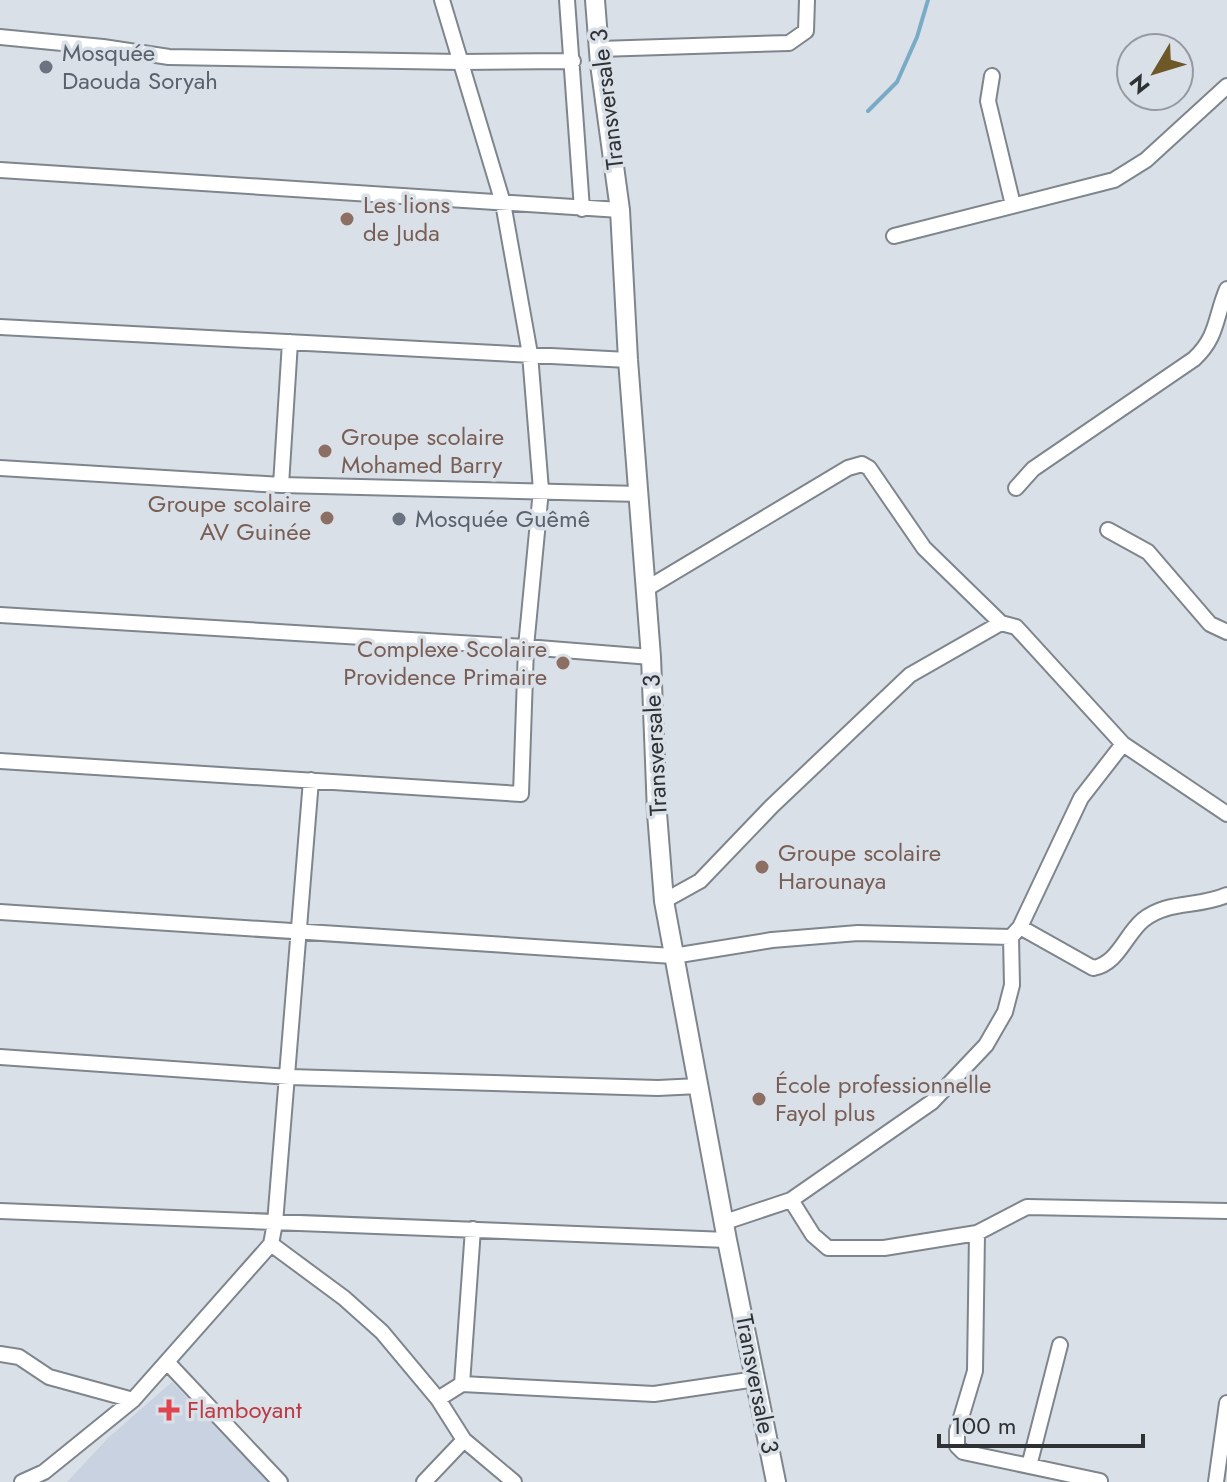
<svg xmlns="http://www.w3.org/2000/svg" width="1227" height="1482" font-family="Jost,sans-serif">
	<style>
		.built { fill: #c8d2e0 }
		.lines { fill: none; stroke-linecap: round; stroke-linejoin: round }
		.stream { stroke: #79abc7; stroke-width: 4 }
		.minor-casing { stroke: #7f858c; stroke-width: 18 }
		.major-casing { stroke: #7f858c; stroke-width: 22 }
		.minor { stroke: #fff; stroke-width: 14 }
		.major { stroke: #fff; stroke-width: 18 }
		.worship-dot { fill: #6b7280; stroke: #dae0e8; stroke-width: 3 }
		.education-dot { fill: #8d6e63; stroke: #dae0e8; stroke-width: 3 }
		.health-dot { fill: #e0444e; stroke: #dae0e8; stroke-width: 3 }
		.labels { text-anchor: middle; stroke-width: 7; stroke-linejoin: round; paint-order: stroke }
		.worship-label { font-size: 24px; fill: #5b616d; stroke: #dae0e8; text-anchor: start }
		.street-label { font-size: 24px; fill: #2f3235; stroke: #dae0e8 }
		.education-label { font-size: 24px; fill: #785e54; stroke: #dae0e8; text-anchor: start }
		.health-label { font-size: 24px; fill: #be3a42; stroke: #dae0e8; text-anchor: start }
	</style>
	<rect width="100%" height="100%" fill="#dae0e8"/>
	<path class="built" d="M172 1382 268 1482H67L108 1438Z"/>
	<g class="lines">
		<path class="stream" d="M868 111 897 82 917 37 928 0"/>
		<g class="minor-casing">
			<path id="minor" d="M567 0 582 209
				M0 37 103 47 169 57 460 62 573 61
				M599 49 789 43 806 31 807 0
				M992 76 988 101 1013 205
				M0 170 620 210
				M894 236 1114 180 1146 160 1227 86
				M0 327 628 360
				M0 468 281 485 640 494
				M281 485 290 342
				M1016 488 1033 469 1194 359C1218 337 1215 317 1227 289
				M1108 530 1148 552 1210 624 1227 632
				M646 589 848 468 862 464 869 468 924 548 1001 623
				M0 615 526 647 651 657
				M0 761 521 794 526 647 541 490 530 354 503 203 442 0
				M664 901 700 881 772 806 910 675 1001 623 1016 627 1123 744 1227 814
				M0 912 673 956 772 940 858 933 1011 937
				M1020 927 1093 968C1118 964 1125 935 1143 920 1168 900 1197 908 1227 895
				M0 1057 289 1077 658 1088 699 1086
				M791 1200 813 1235 828 1248H884L977 1233 1027 1207 1227 1211
				M0 1211 727 1240
				M725 1222 791 1200 932 1102 986 1045 1005 1012 1012 985 1011 937 1020 927 1081 798 1123 744
				M977 1233 975 1371 957 1431V1446L963 1452 1100 1481
				M271 1244 344 1298 382 1332 438 1399 464 1440 514 1482
				M0 1354 19 1357 49 1377 133 1400
				M167 1362 280 1482
				M462 1384 654 1394 756 1379
				M438 1399 462 1384 473 1229
				M1029 1466 1060 1345
				M22 1482 44 1472 133 1400 271 1244 275 1223 311 780
				M424 1482 464 1440
				M1216 1482 1227 1403"/>
		</g>
		<g class="major-casing">
			<path id="major" d="M595 0 600 64 620 210 628 360 651 657 657 813 664 901 727 1240 776 1482"/>
		</g>
		<use href="#minor" class="minor"/>
		<use href="#major" class="major"/>
	</g>
	<g class="worship-dot">
		<circle cx="46" cy="67" r="8"/>
		<circle cx="399" cy="519" r="8"/>
	</g>
	<g class="education-dot">
		<circle cx="347" cy="219" r="8"/>
		<circle cx="325" cy="451" r="8"/>
		<circle cx="327" cy="518" r="8"/>
		<circle cx="563" cy="663" r="8"/>
		<circle cx="762" cy="867" r="8"/>
		<circle cx="759" cy="1099" r="8"/>
	</g>
	<path class="health-dot" d="M165 1398h8v8h8v8h-8v8h-8v-8h-8v-8h8z"/>
	<g class="labels">
		<g class="worship-label">
			<text x="62" y="61">Mosquée<tspan x="62" dy="28">Daouda Soryah</tspan></text>
			<text x="415" y="527">Mosquée Guêmê</text>
		</g>
		<g class="street-label">
			<text transform="translate(607 99) rotate(-97)" y="8">Transversale 3</text>
			<text transform="translate(655 745) rotate(-93)" y="8">Transversale 3</text>
			<text transform="translate(757 1384) rotate(79)" y="8">Transversale 3</text>
		</g>
		<g class="education-label">
			<text x="363" y="213">Les lions<tspan x="363" dy="28">de Juda</tspan></text>
			<text x="341" y="445">Groupe scolaire<tspan x="341" dy="28">Mohamed Barry</tspan></text>
			<text x="311" y="512" text-anchor="end">Groupe scolaire<tspan x="311" dy="28">AV Guinée</tspan></text>
			<text x="547" y="657" text-anchor="end">Complexe Scolaire<tspan x="547" dy="28">Providence Primaire</tspan></text>
			<text x="778" y="861">Groupe scolaire<tspan x="778" dy="28">Harounaya</tspan></text>
			<text x="775" y="1093">École professionnelle<tspan x="775" dy="28">Fayol plus</tspan></text>
		</g>
		<g class="health-label">
			<text x="187" y="1418">Flamboyant</text>
		</g>
	</g>
	<g transform="translate(1155 72) rotate(232)"><circle r="38" fill="#dae0e8" stroke="#969aa0" stroke-width="2"/>
	<path d="M0-6L14 30L0 20L-14 30Z" fill="#6f5828"/>
	<text y="-12" font-size="22" font-weight="bold" text-anchor="middle" fill="#2f3235">N</text>
	</g>
	<path d="M939 1434v12h204v-12" fill="none" stroke="#2f3235" stroke-width="4"/>
	<text x="951" y="1434" font-size="24" fill="#2f3235" stroke="#dae0e8" stroke-width="6" paint-order="stroke">100 m</text>
</svg>
